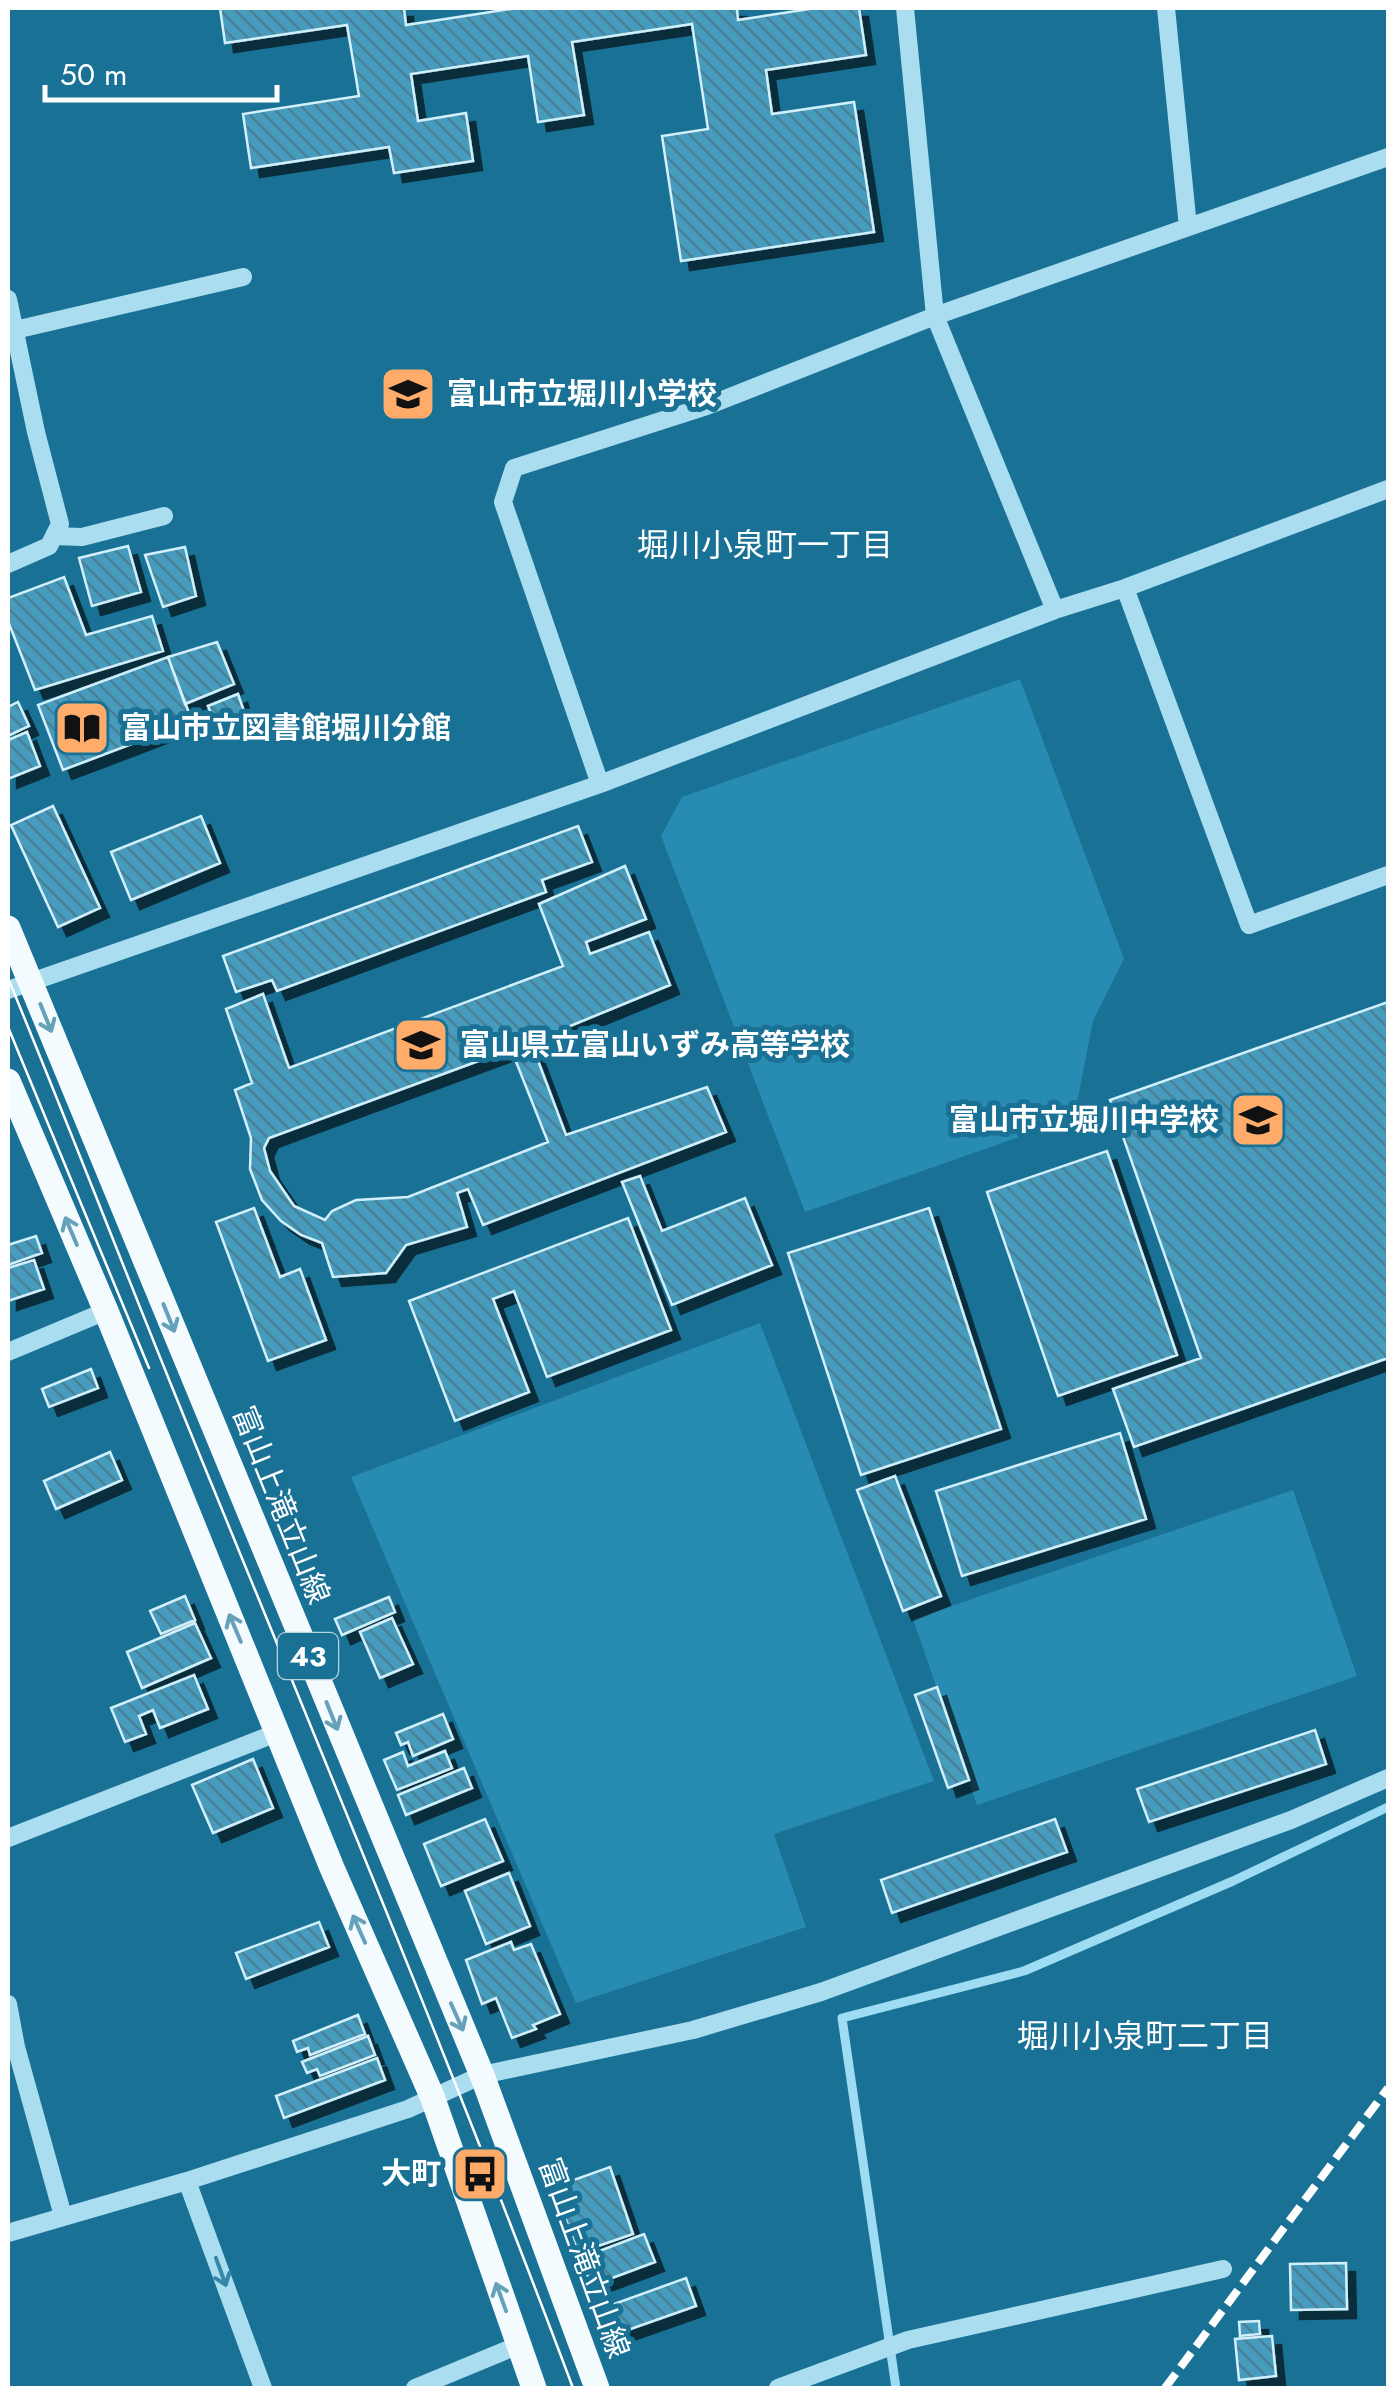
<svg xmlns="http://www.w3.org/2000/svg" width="1396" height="2396" font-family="Jost,'Noto Sans JP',sans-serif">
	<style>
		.pitch { fill: #288bb2 }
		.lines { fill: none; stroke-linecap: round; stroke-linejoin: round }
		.stream { stroke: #9edcf3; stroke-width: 9 }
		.building { fill: url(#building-back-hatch); stroke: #d2f0fb; stroke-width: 2.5; fill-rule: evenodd; filter: url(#shadow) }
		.minor { stroke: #abddf0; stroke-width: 18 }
		.major { stroke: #f4fbff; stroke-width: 25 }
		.tram { stroke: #fff; stroke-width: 2.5 }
		.rail { stroke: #fff; stroke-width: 8; stroke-dasharray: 18 8; stroke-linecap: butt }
		.oneway { stroke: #66a1ba }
		.oneway2 { stroke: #3687a7 }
		.labels { text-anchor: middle; stroke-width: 10; stroke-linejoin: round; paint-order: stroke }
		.shield { fill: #197195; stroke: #bad4df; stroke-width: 2.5 }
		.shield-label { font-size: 28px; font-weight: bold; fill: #fff }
		.poi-label { font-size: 30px; font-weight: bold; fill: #fff; stroke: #197195; text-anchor: start }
		.street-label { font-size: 30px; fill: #fff; stroke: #197195 }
		.neighbourhood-label { font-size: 32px; fill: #fff; stroke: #197195 }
	</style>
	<defs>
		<pattern id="building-back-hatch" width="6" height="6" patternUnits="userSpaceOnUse" patternTransform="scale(2.5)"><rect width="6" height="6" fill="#469cbe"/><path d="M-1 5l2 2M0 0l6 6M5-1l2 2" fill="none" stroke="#488096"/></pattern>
		<filter id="shadow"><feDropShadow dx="9" dy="9" stdDeviation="0" flood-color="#0009"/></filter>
	</defs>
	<rect width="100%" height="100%" fill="#197195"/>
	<path class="pitch" d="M1020 679 1124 959 1093 1021 1074 1118 805 1212 661 836 682 797Z
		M760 1323 934 1781 774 1834 806 1927 576 2003 351 1477Z
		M1293 1490 1357 1676 977 1805 913 1619Z"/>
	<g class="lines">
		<path class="stream" d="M896 2388 842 2018 1024 1971 1233 1881 1388 1807"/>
	</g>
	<path class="building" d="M220 8H404L406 25 517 8H737L738 20 816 8H859L866 55 766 70 772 114 854 102 874 232 681 261 662 136 708 129 692 24 572 42 584 115 538 122 528 56 411 74 418 121 466 113 473 161 394 173 389 147 251 168 243 114 359 96 347 25 225 43Z
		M128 546 141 592 92 606 79 558Z
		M185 547 196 596 163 607 145 555Z
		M64 577 86 635 152 616 163 651 35 690 8 621V598Z
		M217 642 234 684 185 704 168 657Z
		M168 657 192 721 63 770 38 705Z
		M238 694 246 717 217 729 208 706Z
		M18 702 29 726 8 736V707Z
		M27 732 40 766 8 779V740Z
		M53 806 100 908 58 927 11 825Z
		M201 816 220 863 131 900 111 852Z
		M578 826 592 862 542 880 546 892 277 991 272 980 236 992 223 956Z
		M625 866 646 919 586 942 590 954 649 932 670 985 531 1042 566 1135 707 1087 726 1132 483 1225 468 1189 457 1193 467 1227 406 1245 386 1273 333 1277 322 1243 301 1235 281 1221 262 1200 250 1169 251 1138 235 1090 252 1083 226 1009 263 994 289 1068 563 966 539 904ZM511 1049 548 1142 408 1197 356 1200 332 1211 325 1220 294 1206 270 1171 264 1148 269 1138Z
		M1388 1002V1358L1134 1447 1113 1389 1201 1358 1110 1100Z
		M1107 1151 1177 1355 1058 1396 987 1192Z
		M640 1176 662 1231 745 1198 772 1265 672 1305 622 1182Z
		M254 1208 280 1277 300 1269 326 1340 268 1361 216 1222Z
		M929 1208 1001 1429 861 1475 788 1253Z
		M628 1218 671 1330 547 1377 514 1291 493 1299 529 1392 455 1421 409 1301Z
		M36 1236 42 1253 8 1265V1245Z
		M34 1260 44 1289 8 1301V1268Z
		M91 1369 98 1388 49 1407 42 1389Z
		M1120 1433 1146 1519 962 1576 936 1491Z
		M110 1452 122 1480 56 1509 44 1481Z
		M895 1476 941 1596 903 1611 857 1490Z
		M185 1596 195 1620 161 1634 150 1611Z
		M389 1597 395 1612 342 1635 335 1619Z
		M392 1618 413 1664 380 1678 360 1632Z
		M195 1623 211 1658 142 1688 127 1652Z
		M194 1675 208 1709 160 1728 153 1710 139 1716 146 1734 125 1742 111 1708Z
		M937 1687 969 1780 948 1788 915 1695Z
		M443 1714 453 1739 413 1756 408 1742 401 1745 396 1733Z
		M1315 1730 1326 1764 1149 1822 1137 1789Z
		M445 1751 452 1768 397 1790 384 1760 403 1752 408 1766Z
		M253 1759 273 1808 213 1833 192 1785Z
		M464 1768 472 1788 406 1815 398 1795Z
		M485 1819 503 1861 441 1886 424 1844Z
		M1055 1819 1067 1852 892 1913 881 1880Z
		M509 1873 530 1926 486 1944 465 1891Z
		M319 1922 329 1947 246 1979 236 1953Z
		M511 1942 514 1950 531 1944 560 2014 533 2025 536 2029 512 2038 496 1998 482 2004 466 1960Z
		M358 2015 365 2034 310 2055 308 2048 297 2052 293 2041Z
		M368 2036 375 2055 320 2076 317 2069 307 2073 302 2062Z
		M377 2058 385 2080 284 2118 276 2096Z
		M610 2167 633 2234 578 2253 554 2187Z
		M644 2234 655 2262 591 2286 581 2258Z
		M1346 2263 1347 2309 1291 2310 1290 2264Z
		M686 2278 696 2306 608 2337 602 2319 617 2313 614 2304Z
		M1259 2321 1260 2334 1240 2336 1239 2322Z
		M1272 2336 1276 2376 1239 2380 1235 2339Z"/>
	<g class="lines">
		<path class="minor" d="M905 8 935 316 1055 610
			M1166 8 1188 227
			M8 299 36 432 60 524 49 546 8 564
			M15 330 243 277
			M54 536 82 537 164 516
			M1125 588 1249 925 1388 875
			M600 784 503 502 514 468 707 406 935 316 1388 157
			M8 990 600 784 1055 610 1125 588 1388 489
			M8 1352 106 1311
			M8 1838 279 1732
			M8 2004 16 2047 63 2216
			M187 2181 263 2388
			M8 2233 187 2181 408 2109 482 2075 693 2030 821 1992 1291 1820 1388 1778
			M415 2388 519 2345
			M778 2388 908 2340 1223 2269"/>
		<path class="major" d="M8 928 482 2075 597 2388
			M8 1081 106 1311 332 1868 432 2096 534 2388"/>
		<path class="tram" d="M8 978C72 1133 132 1290 196 1446 324 1759 454 2071 573 2388
			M8 1027 149 1368"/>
		<path class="rail" d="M1165 2388 1388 2088"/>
	</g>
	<defs><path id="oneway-shaft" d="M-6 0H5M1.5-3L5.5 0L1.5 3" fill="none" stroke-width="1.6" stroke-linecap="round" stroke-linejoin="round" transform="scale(2.5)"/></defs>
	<g class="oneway">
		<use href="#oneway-shaft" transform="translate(46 1018) rotate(68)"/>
		<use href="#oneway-shaft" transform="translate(71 1231) rotate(-113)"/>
		<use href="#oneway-shaft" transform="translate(169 1318) rotate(68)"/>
		<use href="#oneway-shaft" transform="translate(235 1628) rotate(-113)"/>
		<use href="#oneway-shaft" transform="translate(332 1716) rotate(68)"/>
		<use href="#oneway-shaft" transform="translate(359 1929) rotate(-114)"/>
		<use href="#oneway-shaft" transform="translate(457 2017) rotate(66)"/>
		<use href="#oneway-shaft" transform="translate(501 2297) rotate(-110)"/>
	</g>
	<use class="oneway2" href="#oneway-shaft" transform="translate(221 2272) rotate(70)"/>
	<defs>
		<g id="school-square" transform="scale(2.875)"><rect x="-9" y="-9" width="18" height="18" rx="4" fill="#ffac6a" stroke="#197195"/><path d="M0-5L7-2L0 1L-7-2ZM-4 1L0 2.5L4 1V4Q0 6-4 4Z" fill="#111"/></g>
		<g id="library-square" transform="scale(2.875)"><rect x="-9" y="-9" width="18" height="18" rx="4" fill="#ffac6a" stroke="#197195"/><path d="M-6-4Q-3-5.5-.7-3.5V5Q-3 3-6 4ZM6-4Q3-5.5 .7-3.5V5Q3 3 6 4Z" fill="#111"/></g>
		<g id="bus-square" transform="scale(2.875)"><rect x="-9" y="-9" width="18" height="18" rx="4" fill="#ffac6a" stroke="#197195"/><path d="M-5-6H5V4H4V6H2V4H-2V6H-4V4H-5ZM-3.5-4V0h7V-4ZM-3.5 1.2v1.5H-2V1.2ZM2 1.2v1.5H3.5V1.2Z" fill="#111"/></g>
	</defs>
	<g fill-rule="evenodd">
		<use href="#school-square" x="408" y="394"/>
		<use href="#library-square" x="82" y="728"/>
		<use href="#school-square" x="421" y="1045"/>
		<use href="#school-square" x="1258" y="1120"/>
		<use href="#bus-square" x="480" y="2174"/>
	</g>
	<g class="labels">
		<rect class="shield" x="278" y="1633" width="60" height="46" rx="8"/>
		<g class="shield-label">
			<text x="308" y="1666">43</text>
		</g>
		<g class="poi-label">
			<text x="447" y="404">富山市立堀川小学校</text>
			<text x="121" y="738">富山市立図書館堀川分館</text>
			<text x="460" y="1055">富山県立富山いずみ高等学校</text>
			<text x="1219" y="1130" text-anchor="end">富山市立堀川中学校</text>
			<text x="441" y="2184" text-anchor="end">大町</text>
		</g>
		<g class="street-label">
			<text transform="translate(281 1505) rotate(68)" y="10">富山上滝立山線</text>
			<text transform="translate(584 2258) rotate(70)" y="10">富山上滝立山線</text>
		</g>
		<g class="neighbourhood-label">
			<text x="765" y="556">堀川小泉町一丁目</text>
			<text x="1145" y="2047">堀川小泉町二丁目</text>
		</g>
	</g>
	<rect width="1396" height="2396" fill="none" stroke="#ffffff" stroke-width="20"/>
	<path d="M45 85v15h232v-15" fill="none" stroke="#ffffff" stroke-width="5"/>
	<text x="60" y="85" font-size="30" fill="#ffffff" stroke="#197195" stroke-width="8" paint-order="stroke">50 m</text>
</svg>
